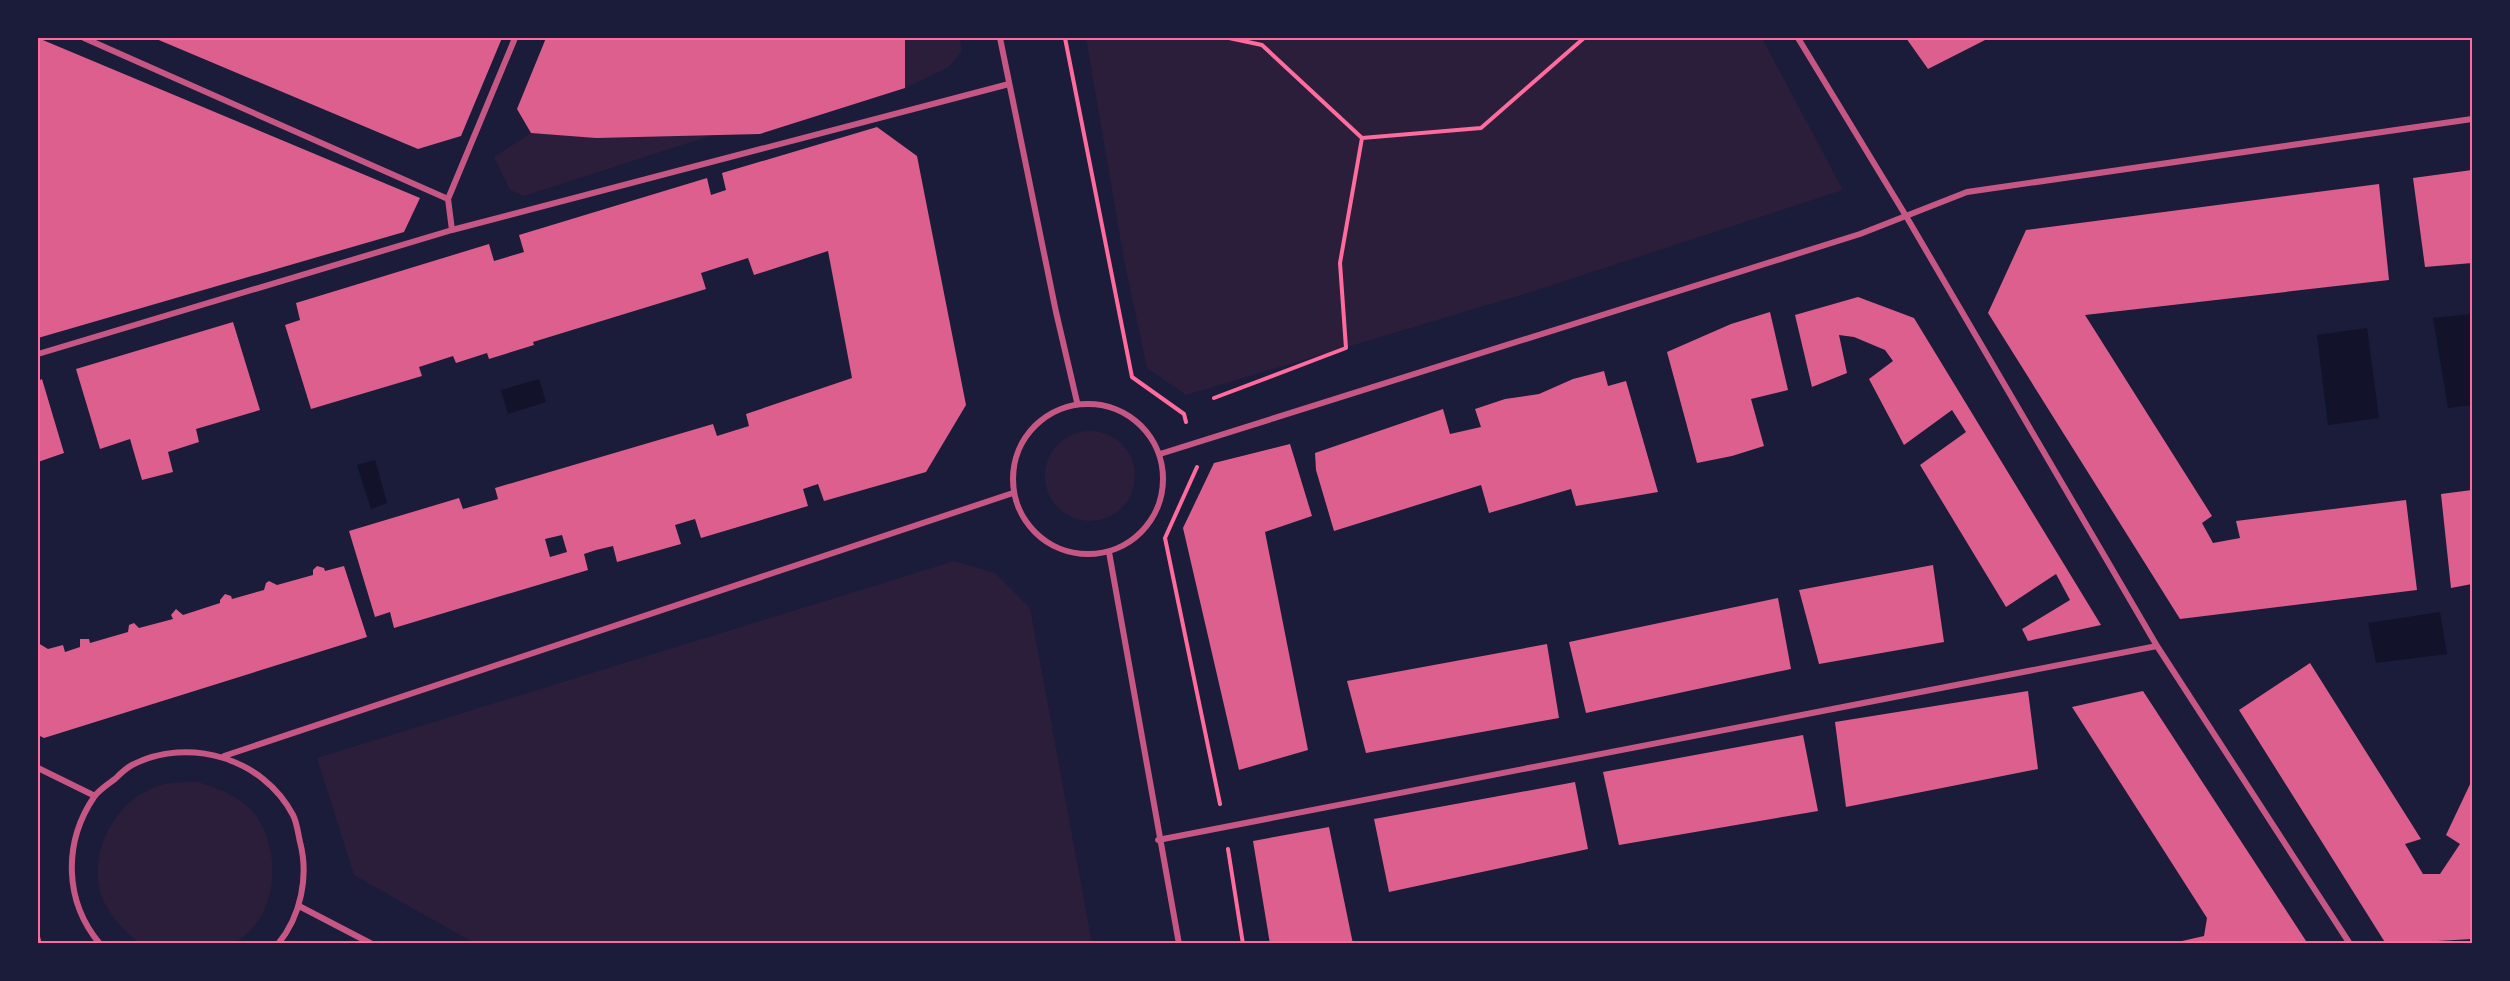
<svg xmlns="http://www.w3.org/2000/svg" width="2510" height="981" font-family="Signika,sans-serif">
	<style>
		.green { fill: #2a1e3b }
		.water { fill: #12122b }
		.building { fill: #dd5f8e; fill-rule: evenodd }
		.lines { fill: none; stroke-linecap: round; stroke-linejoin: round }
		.path { stroke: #ff6b9d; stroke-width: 4 }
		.minor { stroke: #c65784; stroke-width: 6 }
		.neatline { fill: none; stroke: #ff6b9d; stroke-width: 2 }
	</style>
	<rect width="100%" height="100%" fill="#1b1b3a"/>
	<path class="green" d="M905 38H960L962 51 949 67 905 88Z
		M1086 38H1762L1843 190 1528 293 1186 395 1147 368 1124 260Z
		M531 133 713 135 524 196 510 190 494 157Z
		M1045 476a45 45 0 1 1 90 0a45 45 0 1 1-90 0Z
		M954 561 995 573 1030 608 1092 943H474L354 875 317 758Z
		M198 782C220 789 243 797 257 817 283 854 277 922 233 943H139C123 929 107 914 100 892 88 848 120 793 166 784 176 782 188 782 198 782Z"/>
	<path class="water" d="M2472 314V405L2448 408 2433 318Z
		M2367 328 2379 418 2328 425 2317 335Z
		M539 379 546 402 508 414 501 390Z
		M375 460 387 503 371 509 357 465Z
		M2440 612 2447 654 2376 663 2368 623Z"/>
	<path class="building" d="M38 38 420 198 404 232 38 338Z
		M154 38H502L461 136 418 149Z
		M546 38H905V88L760 134 596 138 531 133 517 109Z
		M1906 38H1989L1928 69Z
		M877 127 917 156 966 405 926 472 824 501 818 484 803 489 808 506 701 538 695 519 675 525 681 544 617 562 613 546 596 550 584 554 588 570 394 628 390 612 375 617 349 531 459 498 463 509 498 499 495 488 713 424 717 436 749 426 746 414 852 378 828 251 754 275 748 258 701 273 706 289 533 342 534 345 489 359 487 353 456 363 453 356 419 367 422 376 311 409 285 325 300 320 296 303 489 244 494 261 524 252 519 235 707 178 711 195 726 190 722 173ZM562 535 567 552 550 557 545 539Z
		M2472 170V263L2425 267 2413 178Z
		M2379 184 2389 280 2085 315 2212 516 2202 523 2213 543 2240 538 2236 521 2406 500 2417 590 2180 619 1988 313 2026 230Z
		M1858 297 1914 318 2101 625 2028 641 2022 629 2070 600 2056 574 2006 607 1920 465 1966 432 1952 410 1904 445 1869 379 1893 361 1885 350 1854 337 1839 335 1847 373 1812 387 1795 315Z
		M1770 312 1788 390 1751 399 1764 446 1732 456 1697 463 1667 352 1731 324Z
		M233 322 260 410 196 429 199 442 168 452 173 472 142 480 130 439 100 449 76 369Z
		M1604 371 1608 386 1626 381 1658 492 1576 506 1571 489 1489 513 1481 485 1334 531 1316 470 1315 453 1443 409 1450 434 1481 427 1475 409 1505 399 1539 394 1573 379Z
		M42 379 64 453 38 462V381Z
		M1290 444 1312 516 1265 532 1308 750 1239 770 1183 528 1214 463Z
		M2472 490V584L2451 588 2441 494Z
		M1933 565 1944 642 1819 664 1799 590Z
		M317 566 324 568 325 571 344 566 367 637 44 738 38 735V643L48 649 63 645 65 652 80 647V639H89L90 643 128 632 129 625 134 623 139 628 173 619 171 615 176 609 183 615 220 603V600L225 594 231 596 232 599 264 590 266 583 269 581 277 585 313 575V570Z
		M1778 598 1791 669 1586 713 1569 642Z
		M1547 644 1559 718 1366 753 1347 681Z
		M2310 663 2421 839 2405 844 2423 874H2440L2460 844 2446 835 2472 780V939L2386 944 2239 710Z
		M2028 691 2038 769 1846 807 1835 722Z
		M2143 691 2308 944H2169L2204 936 2207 918 2072 707Z
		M1803 735 1818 811 1619 845 1603 772Z
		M1575 782 1588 849 1389 892 1374 819Z
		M1329 827 1353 944H1270L1253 841Z
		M38 929 42 944H38Z"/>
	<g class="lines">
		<path class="path" d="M1065 38 1132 377 1184 414 1186 422
			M1362 138 1481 128 1584 38
			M1214 398 1346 348 1340 263 1362 138 1262 45 1229 38
			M1197 467 1165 538 1220 804
			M1228 849 1243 944"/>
		<path class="minor" d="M84 38 448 199
			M1000 38 1056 312 1077 402
			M1798 38 1906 216 2157 646 2350 944
			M452 230 448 199 515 38
			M38 354 452 230 1009 84
			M1013 479a75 75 0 1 1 150 0a75 75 0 1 1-150 0Z
			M1160 454 1860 234 1967 192 2472 119
			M1109 552 1179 944
			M224 756 1013 493
			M38 768 95 796
			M1158 840 2157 646
			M299 906 372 944
			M100 944C64 901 63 843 94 797 99 790 108 784 115 779 120 774 126 768 132 765 189 736 263 758 293 815 297 823 298 833 300 842 309 876 301 916 278 944"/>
	</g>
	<rect width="2510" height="981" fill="none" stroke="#1b1b3a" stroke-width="78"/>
	<rect x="39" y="39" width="2432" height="903" class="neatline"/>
</svg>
